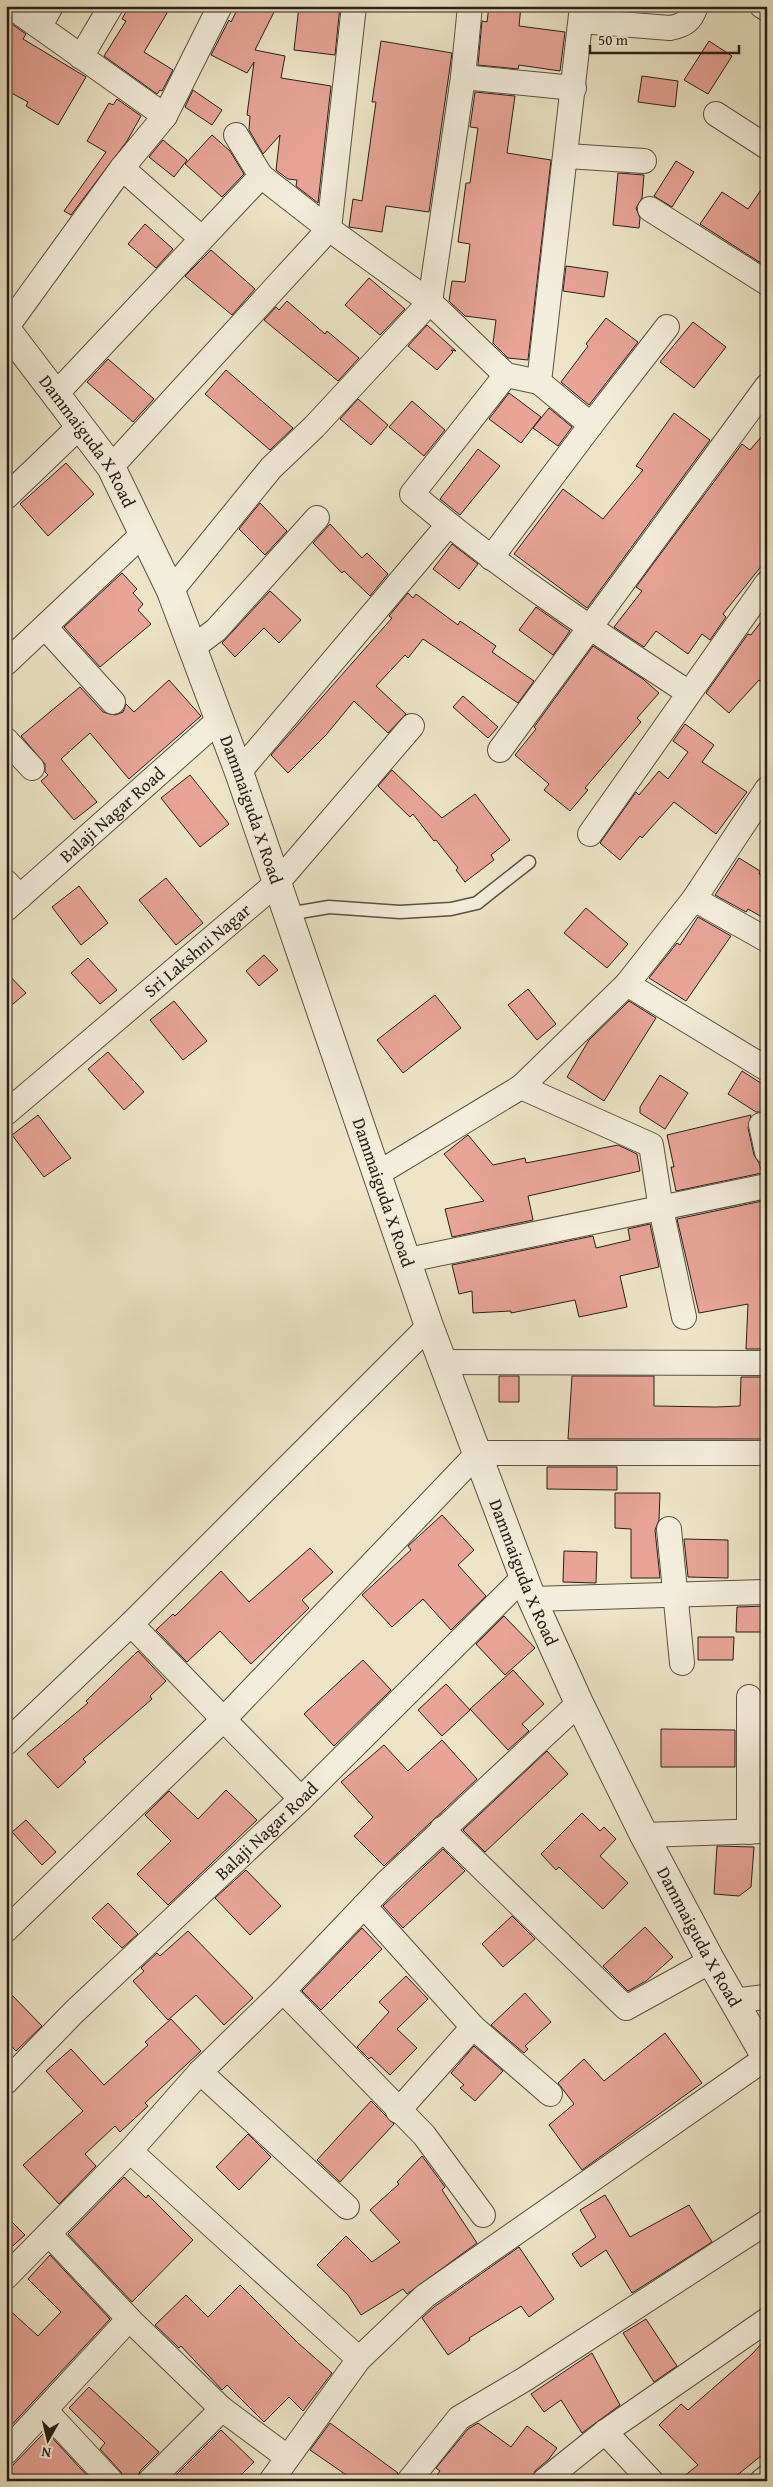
<svg xmlns="http://www.w3.org/2000/svg" width="773" height="2487" font-family="'Gentium Book Plus',serif">
	<style>
		.building { fill: #e7a497; stroke: #291d17 }
		.lines { fill: none; stroke-linecap: round; stroke-linejoin: round }
		.service-casing { stroke: #5a4f43; stroke-width: 15 }
		.minor-casing { stroke: #5a4f43; stroke-width: 26 }
		.tertiary-casing { stroke: #5a4f43; stroke-width: 30 }
		.service { stroke: #f3eddb; stroke-width: 12 }
		.minor { stroke: #f3eddb; stroke-width: 24 }
		.tertiary { stroke: #f3eddb; stroke-width: 28 }
		.labels { text-anchor: middle; stroke-width: 5; stroke-linejoin: round; paint-order: stroke }
		.street-label { font-size: 18px; fill: #291d17; stroke: #f3eddb }
	</style>
	<rect width="100%" height="100%" fill="#ede4c7"/>
	<filter id="stains"><feTurbulence type="fractalNoise" baseFrequency=".004" numOctaves="4"/><feColorMatrix values="0 0 0 0 .2 0 0 0 0 .09 0 0 0 0 .02 0 0 0 .5 -.17"/></filter>
	<radialGradient id="worn" r=".72"><stop offset=".6" stop-color="#630" stop-opacity="0"/><stop offset="1" stop-color="#630" stop-opacity=".3"/></radialGradient>
	<path class="building" d="M129 6H156L167 13 144 52 173 70 162 91 160 90 157 94 104 56 126 21 122 19Z
		M239 6H277L255 50 285 56 281 78 331 86 318 203 296 186 297 180 288 179 276 170 280 135 263 154 249 130 250 116 247 115 254 62 247 73 211 55 229 20 231 22Z
		M299 6H340L335 55 294 50Z
		M489 6H521L519 26 565 32 560 71 519 65 518 69 478 65 482 21 487 22Z
		M6 20 26 34 23 39 86 77 58 125 26 106 28 102 6 90Z
		M381 41 452 53 429 212 386 206 382 232 349 227 353 199 362 201 376 102H372Z
		M709 41 732 56 708 94 684 80Z
		M642 76 678 81 675 107 638 102Z
		M193 90 222 110 212 125 185 107Z
		M475 92 515 96 507 153 551 160 528 360 508 358 493 343 496 320 465 316 449 301 452 281 465 282 470 244 458 242 466 183H470L478 128 470 127Z
		M117 99 141 116 127 141 71 215 64 211 106 152 87 141 109 103 113 105Z
		M212 135 230 151 244 174 222 197 185 164Z
		M163 140 187 160 174 177 149 157Z
		M676 161 694 172 672 207 654 196Z
		M618 173 644 175 642 198 636 208 640 218 639 228 613 225Z
		M767 181V267L700 224 722 192 748 209Z
		M145 224 173 249 156 268 128 244Z
		M211 250 255 289 232 315 185 276Z
		M566 266 608 272 604 297 563 291Z
		M369 278 405 309 380 335 345 305Z
		M287 301 325 334 327 331 359 358 338 381 264 320 276 307 279 310Z
		M606 318 638 342 589 405 561 382 588 346 586 344Z
		M693 322 726 347 694 388 660 362Z
		M427 325 456 351 451 350 453 352 437 370 408 346Z
		M108 359 154 399 133 422 87 382Z
		M226 370 293 428 270 450 205 394Z
		M509 393 541 417 521 443 489 419Z
		M358 399 388 425 371 445 340 419Z
		M412 401 445 430 424 456 389 427Z
		M549 408 572 427 558 446 533 428Z
		M674 413 710 440 587 608 514 554 563 489 603 519 643 470 636 466Z
		M767 430V559L723 614 726 617 710 640 702 634 688 654 656 631 644 647 614 627 642 591 636 587 742 444 750 450Z
		M478 449 500 466 460 515 440 499Z
		M66 463 94 494 48 536 20 504Z
		M260 503 287 531 265 555 239 529Z
		M330 524 362 558 367 553 388 574 370 596 344 571 342 573 313 543Z
		M452 544 478 564 459 589 433 569Z
		M122 573 137 589 133 593 143 604 138 610 151 624 100 667 64 627Z
		M270 591 301 620 279 643 264 628 235 657 222 643Z
		M408 593 413 598 416 594 458 625 460 621 496 646 492 652 534 681 518 703 423 639 408 658 405 655 376 686 406 714 388 733 354 701 326 735 288 773 271 755 392 618 389 616Z
		M536 607 570 631 553 655 519 630Z
		M767 614V685L759 680 729 713 706 693 748 634 751 635Z
		M593 646 643 679 659 693 637 718 641 722 585 788 588 790 570 811 544 790 549 784 515 755 536 729 534 727Z
		M169 680 201 716 129 779 90 733 61 759 97 802 74 820 41 781 48 775 45 772V764L21 736 80 687 103 712 115 715 123 712 126 704 134 712Z
		M463 696 498 727 488 738 453 707Z
		M685 724 714 745 702 762 747 792 716 834 674 802 642 838 640 836 620 860 600 843 636 792 639 795 659 771 668 779 688 752 673 741Z
		M392 770 442 818 475 794 510 840 491 855 494 860 465 882 456 870 458 868 436 840 434 841 413 814 410 817 378 786Z
		M190 775 229 824 200 847 161 798Z
		M739 858 760 871 759 874 767 879V920L748 909 746 912 715 895Z
		M166 878 203 923 176 945 139 900Z
		M79 886 108 923 81 945 52 907Z
		M586 908 628 944 607 968 564 933Z
		M698 917 731 936 686 1001 649 978 677 943 680 945Z
		M264 955 278 970 259 986 246 971Z
		M88 958 117 990 100 1004 71 973Z
		M6 972 26 993 6 1010Z
		M528 989 556 1024 537 1040 508 1005Z
		M435 995 461 1028 403 1073 377 1040Z
		M174 1001 207 1041 183 1060 150 1020Z
		M629 1001 656 1018 604 1101 567 1077 589 1040Z
		M108 1052 144 1092 124 1110 88 1069Z
		M742 1071 767 1087V1104L762 1112H756L728 1094Z
		M660 1075 688 1093 665 1129 640 1113V1107Z
		M38 1115 71 1158 44 1177 12 1135Z
		M751 1115 748 1128 754 1155 759 1163 762 1173 676 1191 671 1167H674L667 1135Z
		M468 1135 493 1165 525 1158 526 1163 618 1145 637 1154 640 1171 528 1196 533 1220 452 1237 445 1209 484 1201 444 1154Z
		M767 1200V1349H746L748 1304 699 1313 677 1219Z
		M650 1224 659 1267 620 1276 627 1307 579 1317 575 1300 511 1313V1311L473 1313 472 1291 459 1294 452 1265 593 1236 596 1248 630 1240 628 1229Z
		M499 1376H519V1402H499Z
		M572 1376H654V1406L716 1407 740 1406 741 1377H767V1439H568Z
		M547 1467H617V1490L547 1489Z
		M615 1493H660L659 1520 655 1530 660 1578H631V1529L615 1528Z
		M442 1515 474 1550 458 1565 486 1596 451 1630 423 1599 392 1627 362 1595 411 1550 408 1546Z
		M684 1539 728 1540V1578L688 1577Z
		M310 1548 333 1572 302 1600 309 1608 251 1664 220 1631 187 1662 156 1630 173 1614 175 1616 221 1571 249 1602Z
		M564 1551 597 1552 596 1583 563 1582Z
		M767 1606V1632H736L737 1607Z
		M504 1616 535 1648 505 1675 476 1644Z
		M698 1637H734L733 1660H698Z
		M138 1651 166 1681 150 1696 152 1699 83 1759 86 1762 58 1788 27 1754 88 1703 86 1701Z
		M363 1660 391 1690 334 1746 304 1714Z
		M513 1670 544 1704 522 1724 529 1731 508 1750 470 1709Z
		M446 1684 470 1710 442 1736 418 1710Z
		M661 1729 735 1730V1767H661Z
		M442 1740 477 1779 384 1866 354 1836 373 1817 341 1782 384 1745 408 1771Z
		M547 1751 568 1774 485 1852 463 1830Z
		M226 1790 257 1820 168 1905 137 1874 171 1841 145 1815 169 1791 198 1819Z
		M582 1813 600 1831 604 1827 616 1839 600 1856 628 1883 603 1909 559 1867 556 1870 541 1854Z
		M26 1820 56 1852 42 1865 12 1832Z
		M717 1846 754 1847 751 1887 739 1896 714 1894Z
		M443 1849 465 1871 403 1928 383 1906Z
		M246 1870 281 1906 250 1935 215 1898Z
		M108 1903 138 1934 122 1948 92 1918Z
		M512 1916 535 1939 503 1967 482 1944Z
		M645 1927 673 1957 646 1981 628 1991 603 1966Z
		M362 1928 382 1949 321 2010 302 1991Z
		M188 1931 253 1998 224 2025 196 1995 168 2020 133 1981 144 1971 141 1968 157 1953 160 1956Z
		M406 1976 428 1999 397 2029 417 2048 390 2075 371 2057 369 2059 357 2047 389 2012 379 2002Z
		M6 1989 42 2026 16 2051 6 2040Z
		M525 1993 551 2022 525 2046 528 2049 524 2053 491 2025Z
		M171 2019 201 2051 145 2103 148 2106 120 2132 115 2126 85 2154 96 2166 59 2204 23 2165 83 2111 46 2071 71 2049 104 2085 148 2045 145 2042Z
		M665 2033 702 2083 582 2170 549 2125 574 2104 558 2083 584 2059 604 2081Z
		M474 2046 503 2071 475 2101 460 2088 464 2085 451 2073Z
		M371 2101 394 2124 340 2182 317 2160Z
		M248 2134 271 2157 239 2190 216 2167Z
		M422 2156 445 2187 442 2190 477 2243 407 2294 403 2289 361 2315 348 2295 317 2265 346 2236 372 2262 400 2242 370 2210 399 2184 397 2182Z
		M124 2177 146 2198 148 2195 193 2240 132 2302 68 2234Z
		M605 2195 630 2237 689 2205 712 2242 632 2293 606 2250 581 2267 572 2254 596 2237 580 2210Z
		M6 2216 25 2235 6 2252Z
		M519 2247 554 2299 529 2317 521 2306 469 2338 470 2340 448 2355 422 2318 434 2307Z
		M50 2255 110 2319 6 2431V2307L38 2336 61 2312 28 2279Z
		M240 2285 298 2343 332 2373 303 2411 289 2397 264 2422 227 2385 222 2390 181 2346 179 2348 155 2325 186 2295 208 2317Z
		M646 2319 677 2366 654 2382 623 2333Z
		M767 2338V2451L730 2481H678L698 2465 659 2425 681 2404 688 2410 750 2356Z
		M592 2353 620 2405 582 2433 561 2400 544 2412 531 2394Z
		M89 2387 159 2452 140 2471 137 2481H124L121 2472 100 2449 105 2443 69 2408Z
		M330 2423 398 2473 396 2481H355L310 2450Z
		M478 2423 511 2447 527 2426 557 2448 549 2459 535 2471 531 2481H433L440 2471 436 2468 468 2429Z
		M221 2430 254 2462 235 2481H170Z
		M46 2431 92 2481H6V2472Z"/>
	<g class="lines">
		<g class="service-casing">
			<path id="service" d="M288 914 329 907 400 912 451 909 477 903 529 862"/>
		</g>
		<g class="minor-casing">
			<g id="minor">
				<path d="M10 6 165 116 220 6"/>
				<path d="M762 6 767 9"/>
				<path d="M581 21 670 28C685 25 691 21 696 6"/>
				<path d="M40 26 51 6"/>
				<path d="M81 57 111 6"/>
				<path d="M463 77 574 88"/>
				<path d="M716 114 767 147"/>
				<path d="M236 135 261 176 329 229 430 302 506 375 539 382 591 425"/>
				<path d="M567 156 644 161"/>
				<path d="M122 168 201 238"/>
				<path d="M650 209 767 283"/>
				<path d="M6 328 122 168 165 116"/>
				<path d="M506 375 412 494C499 568 594 631 689 693"/>
				<path d="M539 382 582 6"/>
				<path d="M56 394 261 176"/>
				<path d="M111 467 329 229 354 6"/>
				<path d="M6 497 80 426"/>
				<path d="M491 558 591 425 667 327"/>
				<path d="M171 591 271 468 314 427 430 302 463 77 470 6"/>
				<path d="M45 627 113 702"/>
				<path d="M192 648 216 630 317 518"/>
				<path d="M6 663 143 534"/>
				<path d="M6 740 32 768"/>
				<path d="M500 750 767 386"/>
				<path d="M239 772 448 525"/>
				<path d="M590 834 767 583"/>
				<path d="M6 882 20 897"/>
				<path d="M694 899 767 940"/>
				<path id="s1" d="M6 909 219 720"/>
				<path d="M627 984 767 1069"/>
				<path d="M521 1087 651 1145 661 1209 684 1317"/>
				<path id="s2" d="M6 1113 277 883 412 726"/>
				<path d="M761 1125 767 1152"/>
				<path d="M377 1174 521 1087 627 984 694 899 767 789"/>
				<path d="M408 1260 767 1186"/>
				<path d="M444 1362 767 1363"/>
				<path d="M669 1529 682 1663"/>
				<path d="M532 1599 767 1592"/>
				<path d="M131 1624 301 1799"/>
				<path d="M749 1697V1832"/>
				<path d="M6 1743 131 1624 429 1326"/>
				<path d="M442 1829 626 2008 711 1961"/>
				<path d="M644 1835 767 1831"/>
				<path d="M364 1906 473 2027 398 2111"/>
				<path d="M6 1930 223 1720 478 1453H767"/>
				<path d="M283 1991 424 2135 483 2215"/>
				<path d="M733 2001 765 1997"/>
				<path d="M473 2027 550 2094"/>
				<path d="M200 2072 347 2207"/>
				<path id="s3" d="M6 2082 74 2012 301 1799 525 1576"/>
				<path d="M130 2151 359 2359"/>
				<path d="M49 2234 129 2319"/>
				<path d="M6 2277 130 2151 200 2072 283 1991 386 1883 579 1703"/>
				<path d="M45 2410 111 2481"/>
				<path d="M605 2432 651 2481"/>
				<path d="M6 2452 129 2319 222 2409 287 2457"/>
				<path d="M150 2481 222 2409"/>
				<path d="M271 2481 359 2359 425 2296 766 2058"/>
				<path d="M409 2481 459 2418 525 2379 767 2222"/>
				<path d="M544 2481 605 2432 767 2320"/>
				<path d="M762 2481 767 2477"/>
			</g>
		</g>
		<g class="tertiary-casing">
			<g id="tertiary">
				<path id="s4" d="M6 329 111 467 171 591 239 772 429 1326 532 1599 579 1703 644 1835 711 1961 767 2059"/>
			</g>
		</g>
		<use href="#service" class="service"/>
		<use href="#minor" class="minor"/>
		<use href="#tertiary" class="tertiary"/>
	</g>
	<g class="labels">
		<g class="street-label">
			<text dy="6" stroke="none"><textPath href="#s4" startOffset="139">Dammaiguda X Road</textPath></text>
			<text dy="6" stroke="none"><textPath href="#s4" startOffset="544">Dammaiguda X Road</textPath></text>
			<text dy="6" stroke="none"><textPath href="#s1" startOffset="142">Balaji Nagar Road</textPath></text>
			<text dy="6" stroke="none"><textPath href="#s2" startOffset="251">Sri Lakshni Nagar</textPath></text>
			<text dy="6" stroke="none"><textPath href="#s4" startOffset="949">Dammaiguda X Road</textPath></text>
			<text dy="6" stroke="none"><textPath href="#s4" startOffset="1354">Dammaiguda X Road</textPath></text>
			<text dy="6" stroke="none"><textPath href="#s3" startOffset="362">Balaji Nagar Road</textPath></text>
			<text dy="6" stroke="none"><textPath href="#s4" startOffset="1759">Dammaiguda X Road</textPath></text>
		</g>
	</g>
	<rect width="773" height="2487" fill="none" stroke="#ede4c7" stroke-width="25"/>
	<rect x="8" y="8" width="758" height="2472" fill="none" stroke="#291d17" stroke-width="2.5"/>
	<rect x="12" y="12" width="748" height="2462" fill="none" stroke="#291d17"/>
	<g transform="translate(48 2440) rotate(188)" stroke="#f3eddb" stroke-width="4" paint-order="stroke">
	<path d="M0-4L9 19L0 12L-9 19Z" fill="#291d17"/>
	<text y="-8" font-size="14" font-weight="bold" text-anchor="middle" fill="#291d17">N</text>
	</g>
	<path d="M590 45v8h149v-8" fill="none" stroke="#291d17" stroke-width="2.5"/>
	<text x="598" y="45" font-size="15" fill="#291d17" stroke="#f3eddb" stroke-width="4" paint-order="stroke">50 m</text>
	<rect width="100%" height="100%" filter="url(#stains)"/>
	<rect width="100%" height="100%" fill="url(#worn)"/>
</svg>
